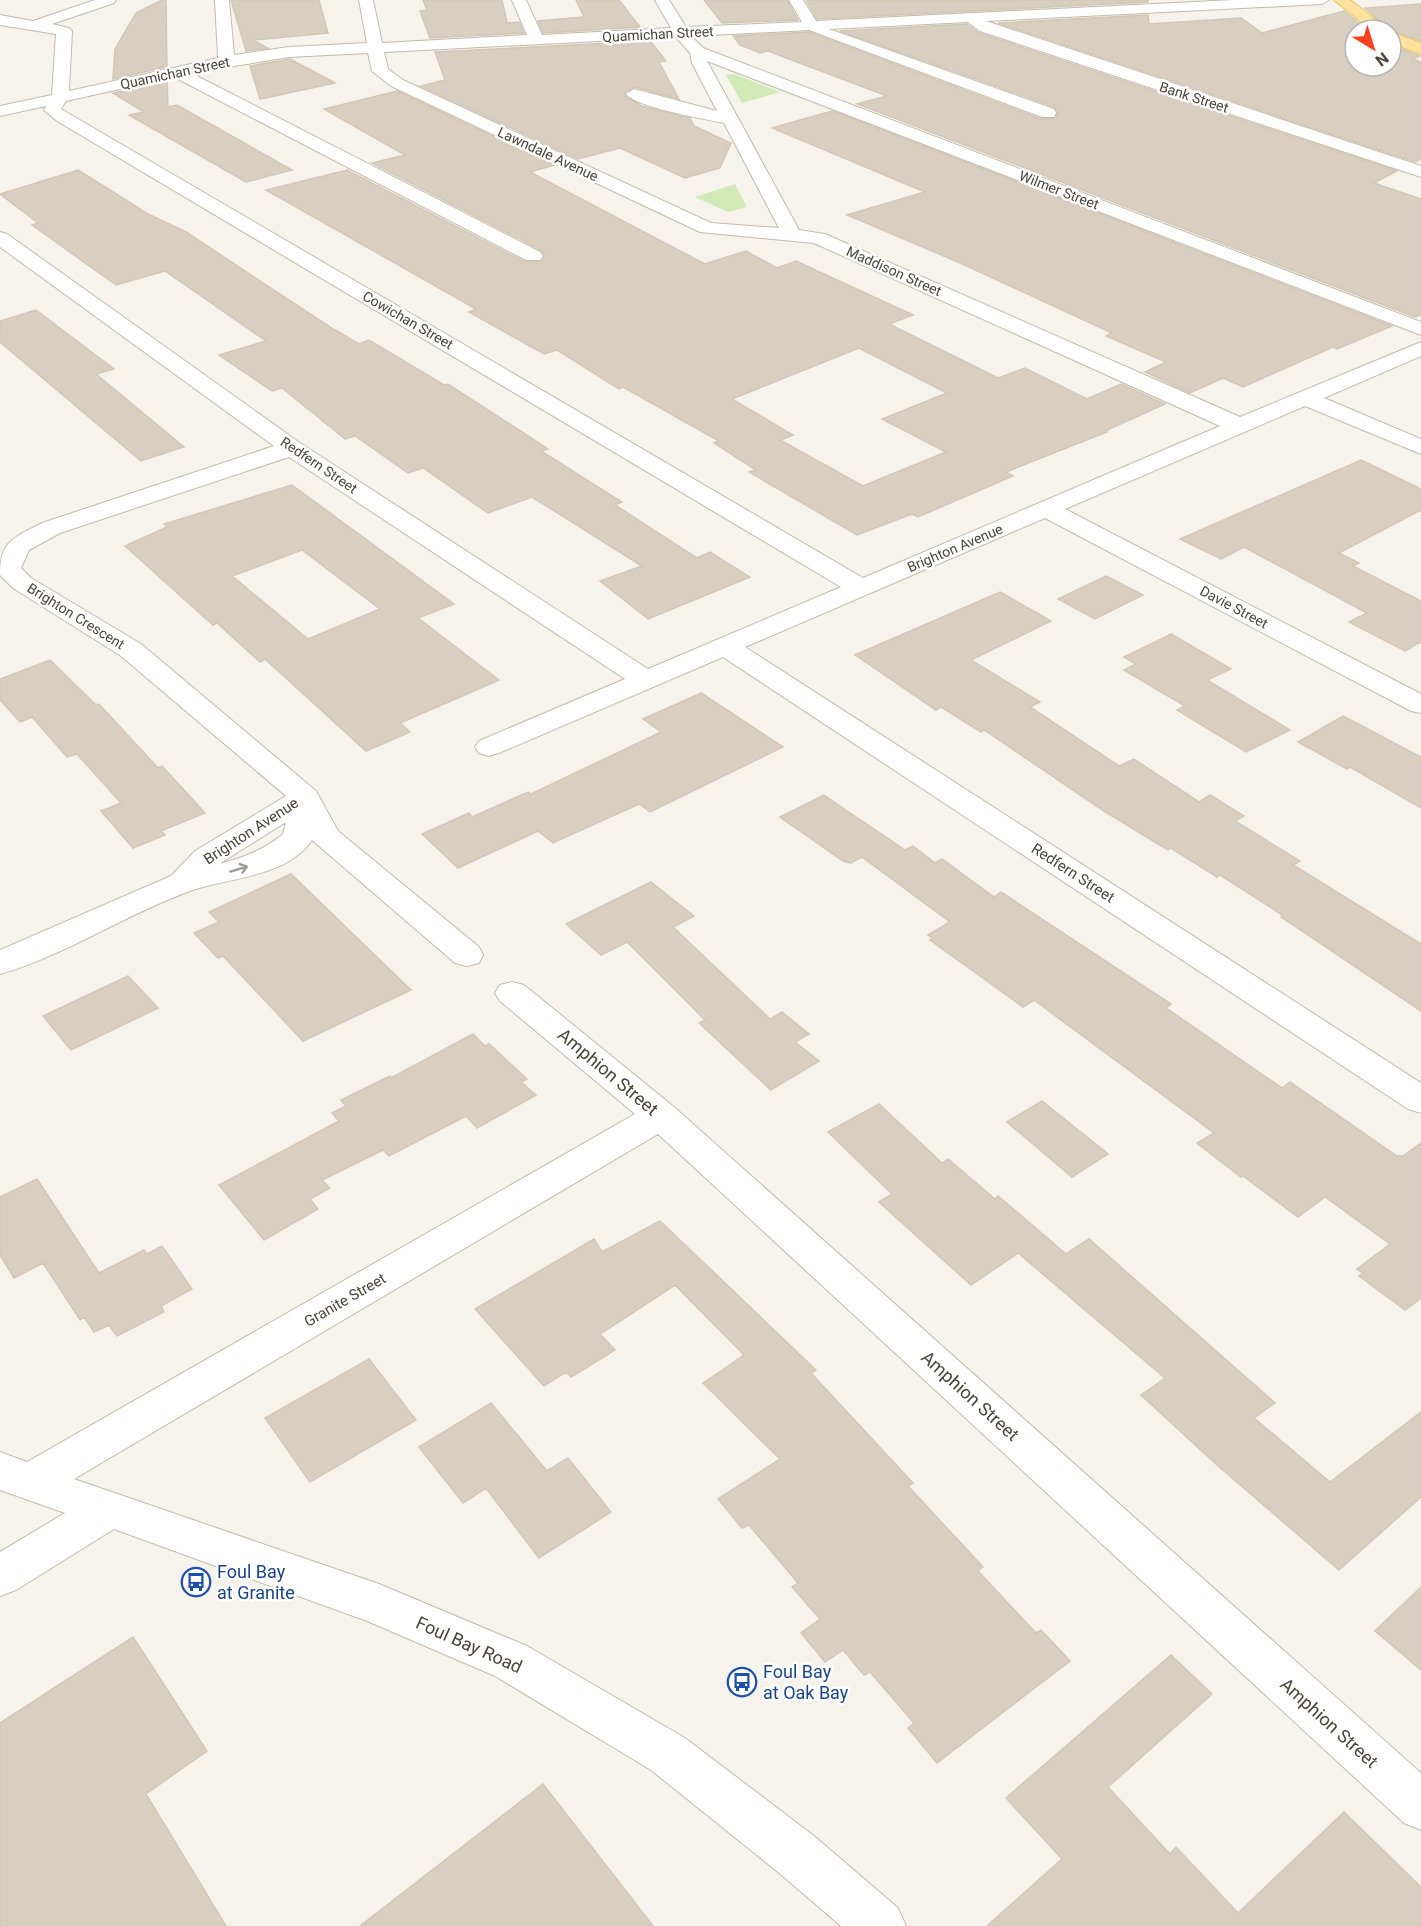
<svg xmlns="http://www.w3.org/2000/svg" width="1421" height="1926" font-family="Roboto,sans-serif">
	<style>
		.green { fill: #d2eab5 }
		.building { fill: #d8cfc1; stroke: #d3c7b4; stroke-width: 1.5; fill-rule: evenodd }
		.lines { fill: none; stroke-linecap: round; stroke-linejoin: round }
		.minor-casing { stroke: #c2bbae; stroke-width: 2 }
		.major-casing { stroke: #e6c16a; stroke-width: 2 }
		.minor { fill: #fff; fill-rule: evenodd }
		.major { fill: #ffe39c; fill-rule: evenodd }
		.oneway { stroke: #9c9892 }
		.labels { text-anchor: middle; stroke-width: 5; stroke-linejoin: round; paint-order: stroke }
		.far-street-label { font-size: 14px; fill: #4b4439; stroke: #fff }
		.street-label { font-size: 15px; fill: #4b4439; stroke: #fff }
		.near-street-label { font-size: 18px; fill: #4b4439; stroke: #fff }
		.near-transit-label { font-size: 18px; fill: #164399; stroke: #fff; text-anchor: start }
	</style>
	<rect width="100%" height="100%" fill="#f6f3ec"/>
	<path class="green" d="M734 74 780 92 742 103 726 75Z
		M735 184 747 207 728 212 695 197Z"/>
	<path class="building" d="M162 0H166L167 67 113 79 115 49 136 13Z
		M231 0H319L328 33 253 40 268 48 246 51Z
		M423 0H502L507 23 519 22 524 33 430 38 420 11 427 10Z
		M576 0H619L640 27 543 33 538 21 584 17Z
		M704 0H787L798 20 722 23Z
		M806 0H1148V2L817 19Z
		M1421 4V41L1391 30 1365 8Z
		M1344 11 1367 30H1355V66H1391V45L1420 56 1412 59 1421 62V159L1415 162 998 23 1148 15 1149 24 1241 18 1262 33Z
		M967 24 979 33 1397 171 1374 183 1421 199V315L1415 317 857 104 887 96 768 51 760 53 740 45 733 36 809 32 1041 119 1056 118 1058 112 1055 107 840 31Z
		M650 41 666 61 659 62 679 99 635 87 625 92V96L642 106 690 118 694 126 731 143 720 168 685 178 620 148 578 159 421 86 445 80 435 52Z
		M290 59 335 83 260 99 250 66Z
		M167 81 168 107 177 105 292 170 246 182 129 115 144 112 113 93Z
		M397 91 554 165 530 172 705 264 746 251 777 268 796 261 913 315 889 324 998 378 1025 368 1087 399 1121 384 1165 404 1105 431 1107 432 1006 472 1013 476 918 517 912 514 857 535 749 472 756 470 714 443 719 441 623 387 619 389 557 350 544 354 469 312 476 309 266 190 347 170 525 262 542 261 545 256 541 250 372 163 405 155 324 109ZM859 348 947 393 882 419 946 452 863 486 780 440 793 435 732 399Z
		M832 111 1392 326 1337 349 1333 347 1243 387 1223 378 1190 393 1145 372 1166 362 1106 336 1112 333 958 262 847 215 925 192 772 128Z
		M78 170 148 214 186 232 330 327 359 344 369 340 444 385 448 384 548 449 541 451 622 502 615 505 697 558 710 552 750 577 648 619 600 581 642 566 532 497 488 513 423 468 408 473 355 436 345 439 282 388 272 391 219 355 266 341 165 271 116 285 32 225 38 223 0 194Z
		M36 310 114 369 96 374 184 447 141 461 0 342V321Z
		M1361 460 1421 489V510L1339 553 1359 563 1353 566 1421 601V642L1405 651 1349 622 1367 613 1244 547 1221 559 1180 539Z
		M292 485 454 604 418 618 499 680 400 723 410 732 366 751 265 659 260 662 217 623 213 625 125 546 167 527 164 524ZM302 550 380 609 308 639 232 576Z
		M1106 576 1143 595 1095 619 1058 599Z
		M1000 592 1051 621 971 660 1040 702 1030 707 1119 766 1134 759 1199 802 1210 795 1244 816 1235 821 1300 861 1293 865 1421 944V1011L1281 917 1284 916 1220 875 1217 877 1171 848 1168 850 1104 811 984 730 981 732 941 707 936 710 855 655Z
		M1171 634 1231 669 1207 680 1290 730 1246 752 1177 710 1185 706 1124 670 1136 664 1124 657Z
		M50 660 96 705 99 704 158 768 162 766 205 813 161 831 165 835 133 848 101 811 121 803 77 754 67 757 32 717 20 722 0 700V679Z
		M701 693 783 747 650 812 639 804 553 843 538 831 458 868 422 834 469 813 472 817 528 792 531 794 661 732 643 719Z
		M1343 716 1421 757V808L1350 767 1347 769 1298 742Z
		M824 795 905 850 913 846 935 863 942 859 994 897 1001 892 1171 1004 1166 1008 1282 1088 1290 1082 1397 1156H1403L1421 1143V1298L1405 1310 1359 1276 1363 1273 1357 1269 1390 1244 1325 1197 1298 1217 1243 1176 1241 1177 1197 1143 1214 1133 1034 1000 1023 1007 930 940 933 938 928 935 950 922 862 857 851 863 843 861 780 817Z
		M291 874 411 990 303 1041 223 956 218 958 194 933 219 922 209 912Z
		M651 882 694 916 673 927 770 1019 782 1012 809 1034 795 1042 819 1061 771 1090 699 1023 705 1020 627 942 601 955 566 924Z
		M128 976 158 1008 71 1050 43 1016Z
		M473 1034 485 1046 489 1044 527 1079 521 1082 536 1095 477 1128 466 1116 389 1156 383 1150 322 1180 330 1188 310 1199 318 1209 264 1240 219 1185 339 1121 332 1113 346 1106 341 1100 390 1076 391 1078Z
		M1042 1101 1108 1154 1072 1177 1007 1122Z
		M879 1104 942 1163 948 1159 995 1199 998 1196 1066 1254 1089 1239 1275 1403 1254 1418 1330 1482 1421 1412V1497L1339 1570 1217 1465 1141 1395 1165 1378 1018 1253 971 1285 879 1202 892 1194 828 1132Z
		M37 1179 99 1273 144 1250 147 1254 162 1246 192 1289 161 1306 164 1312 117 1336 109 1325 94 1332 84 1317 80 1320 43 1263 14 1278 0 1255V1197Z
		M660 1221 816 1370 811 1373 913 1483 908 1486 983 1567 978 1571 1036 1633 1041 1630 1070 1661 937 1763 908 1728 914 1723 870 1672 864 1675 843 1650 825 1662 801 1633 820 1619 792 1587 798 1583 749 1525 742 1528 718 1499 780 1459 703 1383 744 1355 675 1285 600 1334 615 1350 571 1377 566 1372 544 1386 475 1309 594 1239 602 1252Z
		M369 1359 416 1420 310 1482 265 1418Z
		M491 1403 547 1471 568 1458 611 1512 539 1558 486 1488 463 1503 419 1447Z
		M1421 1587V1670L1375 1631Z
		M133 1637 207 1751 146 1794 226 1926H0V1723Z
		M1171 1655 1212 1694 1108 1787 1170 1854 1176 1847 1238 1913 1344 1812 1421 1887V1926H987L1062 1859 1006 1798Z
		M543 1784 653 1926H360Z"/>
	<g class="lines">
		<g class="minor-casing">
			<path id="minor" d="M95 0H116L114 3 52 24 69 28 72 31 69 91 218 58 215 0H229L234 55 289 47 367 43 359 0H373L382 43 527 35 512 0H526L542 35 671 28 655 0H669L686 27 802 22 789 0H803L816 21 1233 0H1329L1322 4 986 21 1421 166V177L980 31 968 22 829 29 1054 109 1056 113 1054 117H1042L809 30 691 36 703 48 1421 322V335L707 61 799 230 825 234 1240 417 1421 342V356L1324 398 1421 439V454L1305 406 1065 509 1421 694V713L1411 711 1045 518 745 647 1421 1083V1113L1408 1109 723 657 499 753 489 756 479 753 475 747 479 741 625 679 289 457 60 533 29 550 21 568 31 578 141 644 316 791 338 831 479 947 483 955 479 963 467 966 455 963 312 840C287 877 231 877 193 890 127 913 67 955 0 974V950L171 876 195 851 286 796 121 656 13 588 0 575C0 540 14 538 42 523L274 446 0 247V232L7 234 300 443 648 669 841 587 57 121 44 110 46 106 0 116V106L52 95 56 34 0 25V15L33 21ZM676 37 690 53 692 63 717 111 634 89 626 94C636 107 704 119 724 123L779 228 711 223 403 80 388 69 384 52ZM368 53 372 71 391 86 700 232 814 243 1220 426 863 578 61 109 66 101 174 77 526 260H540L543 256 540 252 191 73 289 57ZM286 822 283 834C264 850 243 858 219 864Z
				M512 982 524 985 674 1107 1421 1773V1830L1404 1823 658 1134 74 1479 379 1584 527 1646 685 1738 814 1836 898 1908 906 1926H841L778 1872 651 1770 495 1676 367 1621 114 1529 16 1590 0 1596V1552L65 1513 0 1490V1452L27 1462 635 1114 500 1001 495 993 500 985Z"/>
		</g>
		<g class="major-casing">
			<path id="major" d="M1334 0H1350L1389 30H1371Z
				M1391 32 1421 43V54L1391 43Z"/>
		</g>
		<use href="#minor" class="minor"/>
		<use href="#major" class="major"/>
	</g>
	<defs><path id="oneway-shaft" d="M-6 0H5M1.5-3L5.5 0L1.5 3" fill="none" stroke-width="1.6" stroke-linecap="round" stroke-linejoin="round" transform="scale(1.5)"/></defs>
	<use class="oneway" href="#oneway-shaft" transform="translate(239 869) rotate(-17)"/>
	<defs>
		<g id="bus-ring" transform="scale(1.5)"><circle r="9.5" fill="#fff" stroke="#1a4fb4" stroke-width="1.5"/><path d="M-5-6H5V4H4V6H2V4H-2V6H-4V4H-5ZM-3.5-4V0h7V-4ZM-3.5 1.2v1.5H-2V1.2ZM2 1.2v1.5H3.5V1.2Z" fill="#1a4fb4"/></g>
	</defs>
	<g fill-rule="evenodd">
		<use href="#bus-ring" x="196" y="1582"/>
		<use href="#bus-ring" x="742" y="1682"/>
	</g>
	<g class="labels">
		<g class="far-street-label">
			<text transform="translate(658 34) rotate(-3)" y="5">Quamichan Street</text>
			<text transform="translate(175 73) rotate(-12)" y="5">Quamichan Street</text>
			<text transform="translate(1194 97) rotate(18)" y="5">Bank Street</text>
			<text transform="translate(548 154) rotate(25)" y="5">Lawndale Avenue</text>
			<text transform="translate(1059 190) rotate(21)" y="5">Wilmer Street</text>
			<text transform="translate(894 271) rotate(24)" y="5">Maddison Street</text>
			<text transform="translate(408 320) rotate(30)" y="5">Cowichan Street</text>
			<text transform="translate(319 465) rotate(34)" y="5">Redfern Street</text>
			<text transform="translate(955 548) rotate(-23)" y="5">Brighton Avenue</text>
			<text transform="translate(1234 607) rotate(28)" y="5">Davie Street</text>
			<text transform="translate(76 616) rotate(32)" y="5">Brighton Crescent</text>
		</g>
		<g class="street-label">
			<text transform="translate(251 831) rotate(-33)" y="5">Brighton Avenue</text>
			<text transform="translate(1073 873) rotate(33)" y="5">Redfern Street</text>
			<text transform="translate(345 1300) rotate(-30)" y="5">Granite Street</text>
		</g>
		<g class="near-street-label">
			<text transform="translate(608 1072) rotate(40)" y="6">Amphion Street</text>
			<text transform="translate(970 1396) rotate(42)" y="6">Amphion Street</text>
			<text transform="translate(469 1645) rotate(24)" y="6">Foul Bay Road</text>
			<text transform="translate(1329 1723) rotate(42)" y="6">Amphion Street</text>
		</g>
		<g class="near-transit-label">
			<text x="217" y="1578">Foul Bay<tspan x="217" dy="21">at Granite</tspan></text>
			<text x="763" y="1678">Foul Bay<tspan x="763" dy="21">at Oak Bay</tspan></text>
		</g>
	</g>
	<g transform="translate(1373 48) rotate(142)"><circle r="28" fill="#ffffff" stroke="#b7b4b0" stroke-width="1.5"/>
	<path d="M0-4.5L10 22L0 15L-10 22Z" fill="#fc3f1d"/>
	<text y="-9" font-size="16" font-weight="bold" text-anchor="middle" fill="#4b4439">N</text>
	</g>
</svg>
